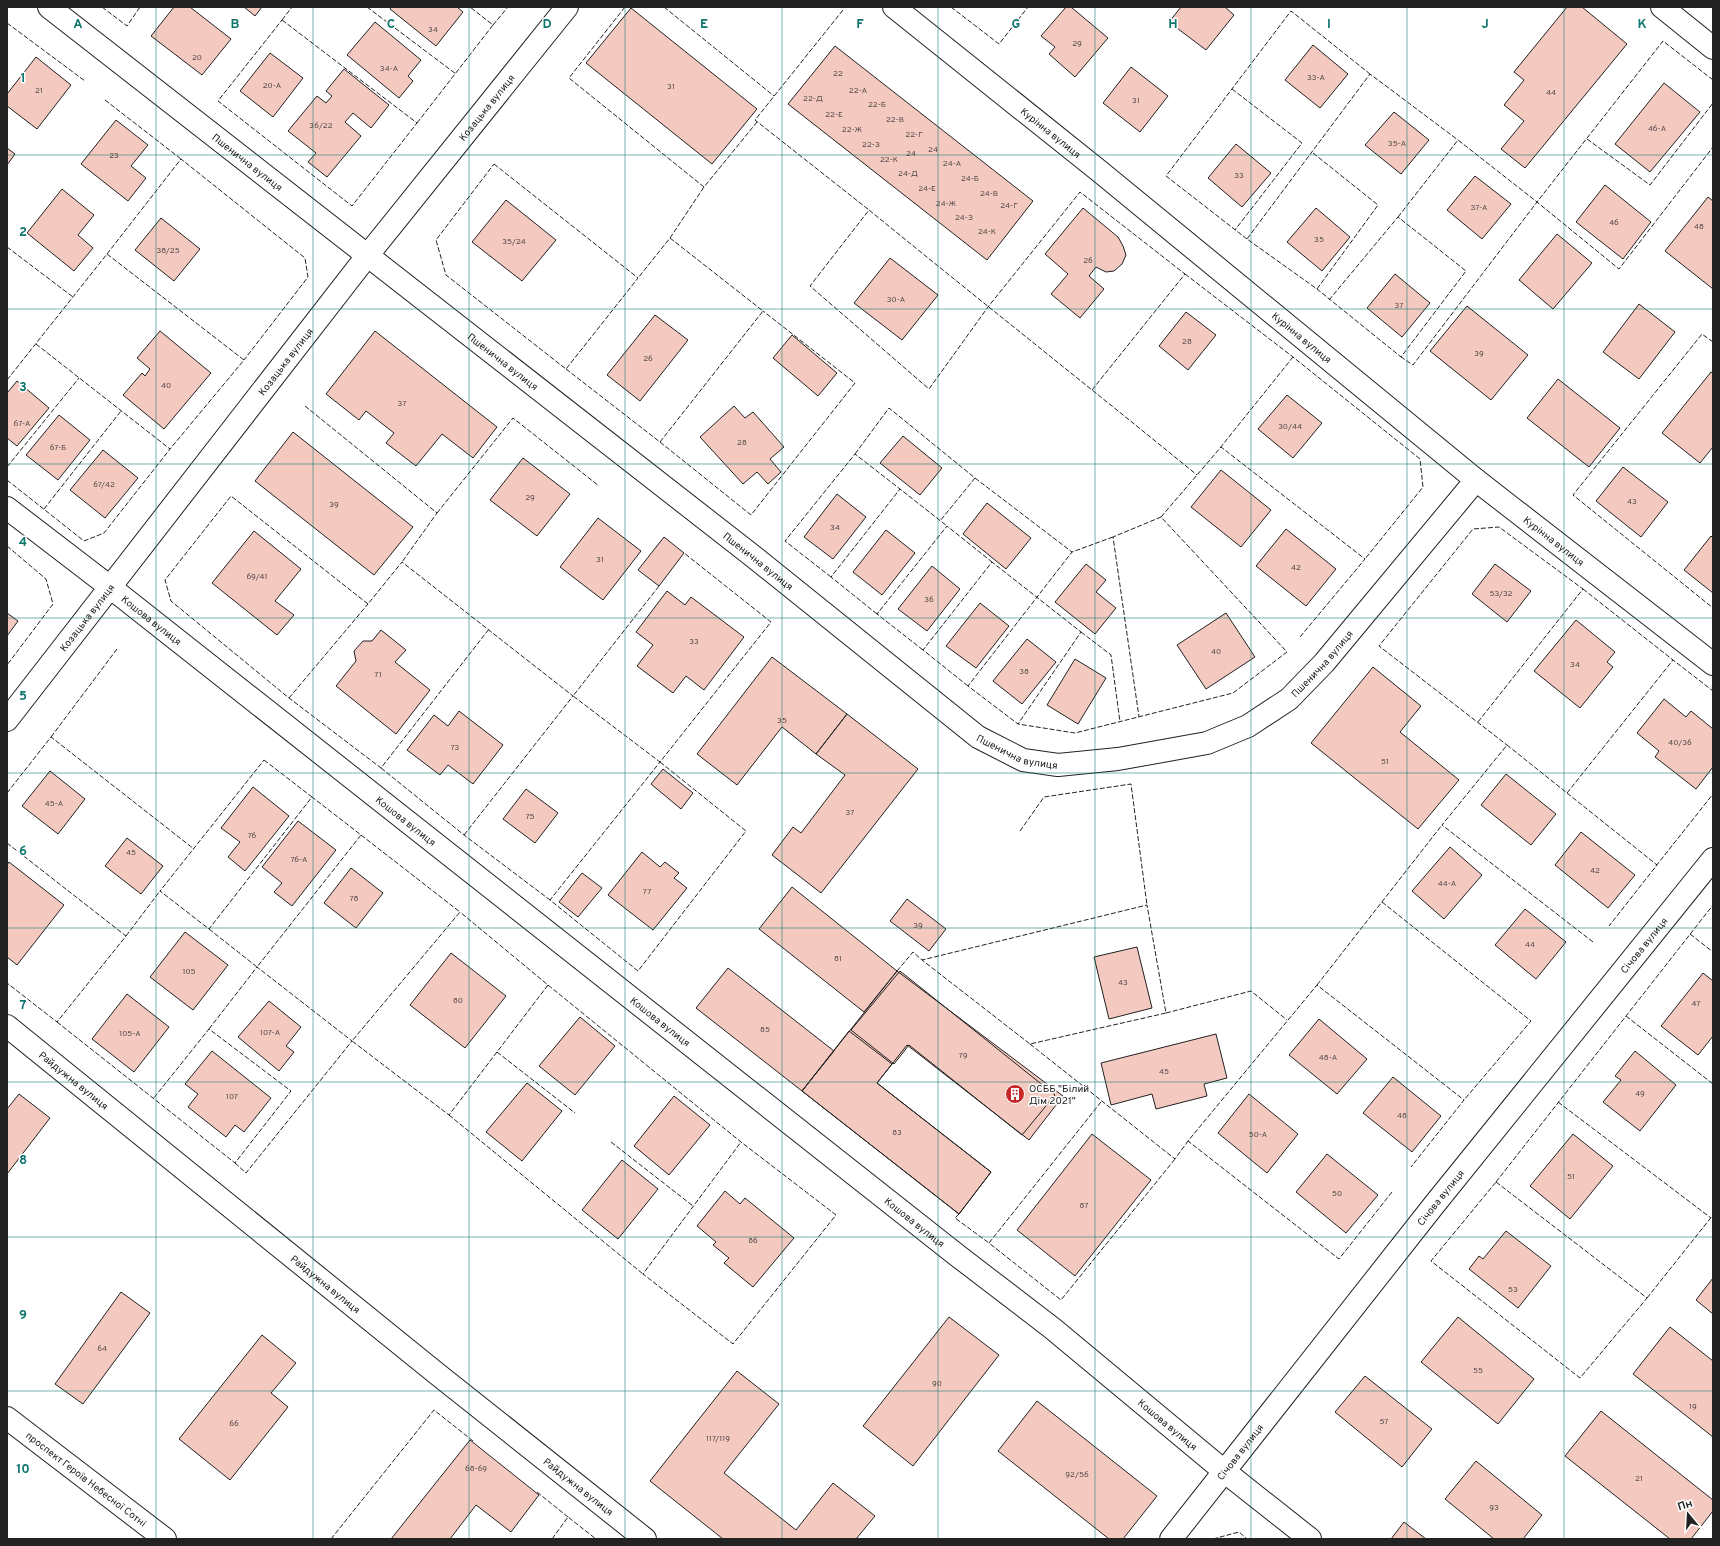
<svg xmlns="http://www.w3.org/2000/svg" width="1720" height="1546" font-family="Overpass,sans-serif">
	<style>
		.building { fill: #f3c9c0; stroke: #222 }
		.lines { fill: none; stroke-linecap: round; stroke-linejoin: round }
		.minor-casing { stroke: #222; stroke-width: 24 }
		.major-casing { stroke: #222; stroke-width: 24 }
		.minor { stroke: #fff; stroke-width: 22 }
		.major { stroke: #fff; stroke-width: 22 }
		.fence { stroke: #222; stroke-width: 1; stroke-dasharray: 5 2; stroke-linecap: butt }
		.grid { fill: none; stroke: #0f766e; stroke-width: 1; stroke-opacity: 0.55 }
		.labels { text-anchor: middle; stroke-width: 3; stroke-linejoin: round; paint-order: stroke }
		.number-label { font-size: 8px; fill: #564c4a }
		.street-label { font-size: 10px; fill: #222; stroke: #fff }
		.poi-label { font-size: 10px; fill: #222; stroke: #fff; text-anchor: start }
		.grid-label { font-size: 13px; text-anchor: middle; font-weight: bold; fill: #0f766e; stroke: #fff; stroke-width: 3; stroke-linejoin: round; paint-order: stroke }
	</style>
	<rect width="100%" height="100%" fill="#fff"/>
	<path class="building" d="M174 7H190L231 39 202 75 151 36Z
		M244 7H262L255 16Z
		M391 7H457L463 12 436 46 390 9Z
		M1066 7H1071L1108 38 1075 77 1049 54 1055 47 1041 36Z
		M1181 7H1225L1234 15 1206 50 1169 22Z
		M1567 7H1582L1627 44 1525 168 1501 149 1524 121 1504 105 1524 80 1514 72Z
		M631 8 757 109 712 164 586 63Z
		M375 22 421 60 408 76 413 81 399 98 347 55Z
		M1313 45 1348 74 1320 108 1285 80Z
		M835 46 1033 201 987 260 788 104Z
		M270 53 303 78 273 117 240 91Z
		M36 57 71 85 37 129 7 106V94Z
		M1131 67 1168 96 1140 132 1103 103Z
		M344 69 389 105 371 128 353 113 345 122 361 136 327 177 308 162 316 153 288 131 317 96 326 103 332 96 326 91Z
		M1664 83 1700 112 1650 172 1615 144Z
		M1394 112 1429 140 1401 174 1365 145Z
		M116 120 148 145 131 166 146 178 128 201 81 164Z
		M1236 144 1271 173 1242 207 1208 178Z
		M7 148 15 154 7 165Z
		M1475 176 1511 204 1482 239 1447 210Z
		M1605 185 1651 222 1623 259 1576 222Z
		M62 189 94 215 78 235 93 248 74 271 27 233Z
		M1708 197 1713 201V289L1665 251Z
		M506 200 556 240 522 281 472 242Z
		M1083 208 1118 237 1123 246 1126 255 1122 264 1114 271 1106 272 1096 267 1089 276 1104 289 1080 318 1051 294 1068 274 1045 254Z
		M1316 208 1350 237 1322 271 1287 242Z
		M161 218 200 249 174 281 135 250Z
		M1557 234 1592 263 1553 309 1519 280Z
		M890 258 938 295 902 340 854 303Z
		M1395 274 1430 303 1402 337 1367 308Z
		M1639 304 1675 332 1639 379 1603 352Z
		M1467 306 1528 355 1491 400 1430 351Z
		M1186 312 1216 335 1188 370 1159 346Z
		M655 315 688 340 640 401 607 375Z
		M160 331 211 373 164 429 123 395 142 373 145 376 150 369 137 358Z
		M375 331 497 427 473 458 442 434 416 466 386 443 394 433 366 411 359 420 326 394Z
		M792 335 837 373 818 396 773 358Z
		M1711 372 1713 373V447L1700 463 1662 433Z
		M1558 379 1620 428 1589 467 1527 418Z
		M17 381 49 408 17 446 7 438V393Z
		M1287 395 1322 423 1293 458 1258 429Z
		M734 406 745 418 753 412 784 447 770 459 781 472 768 484 757 472 743 484 700 437Z
		M59 415 90 440 58 480 26 455Z
		M293 432 413 527 374 575 255 481Z
		M903 436 942 468 920 495 880 463Z
		M103 450 138 478 105 518 70 490Z
		M523 458 570 494 537 536 490 500Z
		M1623 467 1668 502 1641 537 1596 501Z
		M1221 470 1271 510 1241 547 1191 507Z
		M837 494 866 517 833 559 804 537Z
		M987 503 1031 538 1006 569 963 534Z
		M598 518 641 551 603 600 560 567Z
		M1286 529 1336 569 1306 606 1256 566Z
		M886 530 915 553 882 595 853 572Z
		M254 531 301 569 275 601 294 615 277 635 212 583Z
		M1711 536 1713 538V593L1684 570Z
		M664 537 684 553 659 586 638 570Z
		M1086 564 1106 580 1096 592 1116 608 1095 634 1055 602Z
		M1495 564 1531 591 1507 622 1472 594Z
		M932 566 960 589 927 631 898 609Z
		M667 591 685 605 691 597 744 637 704 690 686 676 673 693 637 666 653 645 636 632Z
		M980 603 1009 626 976 668 946 646Z
		M7 613 18 621 7 636Z
		M1226 613 1255 657 1206 689 1177 645Z
		M1576 620 1615 652 1607 662 1613 667 1580 708 1534 671Z
		M381 630 406 650 395 662 430 690 396 734 336 686 356 661 354 651 363 641H372Z
		M1027 639 1056 662 1022 704 993 681Z
		M772 657 847 714 816 754 782 727 737 785 697 754Z
		M1075 659 1106 678 1078 724 1047 705Z
		M1373 667 1421 706 1400 732 1459 780 1418 829 1311 743Z
		M1664 699 1686 717 1691 711 1713 729V767L1696 789 1655 757 1659 751 1637 733Z
		M459 711 503 745 473 784 448 765 440 775 407 750 434 715 448 726Z
		M847 714 918 769 821 893 772 855 793 827 801 833 845 775 816 754Z
		M663 769 693 793 681 809 651 784Z
		M50 771 85 799 58 834 22 806Z
		M1506 774 1556 814 1531 845 1481 805Z
		M253 787 289 816 245 871 228 857 240 842 221 828Z
		M526 789 558 813 535 843 503 819Z
		M298 821 336 850 292 906 274 892 282 883 262 867Z
		M1581 832 1635 875 1608 908 1555 865Z
		M127 838 163 866 141 894 105 866Z
		M1450 847 1482 875 1444 919 1412 891Z
		M642 852 660 867 665 862 679 873 674 878 687 888 653 930 608 895Z
		M9 862 64 905 17 965 7 957V865Z
		M351 868 383 893 356 928 324 903Z
		M582 873 602 888 578 917 559 902Z
		M792 887 897 971 864 1012 759 929Z
		M907 899 946 929 929 951 890 921Z
		M1525 909 1566 942 1536 979 1495 945Z
		M185 932 228 965 193 1010 150 977Z
		M1137 947 1152 1008 1109 1019 1094 957Z
		M451 953 506 996 465 1048 410 1005Z
		M728 968 834 1051 802 1091 696 1008Z
		M897 971 1063 1096 1029 1140 907 1045 877 1083 991 1172 959 1214 802 1091Z
		M900 971 1055 1095 1022 1135 909 1045 894 1064 851 1030Z
		M1703 973 1713 981V1036L1698 1055 1661 1026Z
		M127 994 169 1027 134 1072 92 1039Z
		M269 1001 301 1027 286 1046 294 1052 279 1071 238 1037Z
		M580 1017 615 1046 575 1095 539 1066Z
		M1319 1019 1367 1059 1337 1094 1289 1055Z
		M849 1031 892 1064 877 1083 991 1172 959 1214 802 1091Z
		M1216 1034 1227 1078 1204 1084 1207 1096 1156 1109 1152 1094 1111 1105 1101 1063Z
		M212 1051 271 1098 244 1132 235 1125 226 1137 188 1107 198 1094 185 1084Z
		M1635 1051 1676 1085 1640 1131 1603 1102 1621 1080 1615 1076Z
		M1393 1077 1441 1116 1412 1152 1363 1113Z
		M527 1083 562 1111 522 1161 486 1132Z
		M19 1094 50 1118 7 1174V1109Z
		M1249 1094 1298 1134 1267 1173 1218 1133Z
		M674 1096 710 1125 669 1175 634 1146Z
		M1092 1134 1151 1180 1075 1276 1017 1230Z
		M1573 1134 1613 1166 1570 1219 1530 1186Z
		M1327 1154 1378 1195 1346 1233 1296 1192Z
		M622 1160 658 1189 618 1239 582 1210Z
		M725 1191 740 1204 745 1198 794 1238 753 1287 724 1263 729 1258 713 1245 716 1242 697 1226Z
		M1506 1231 1551 1266 1518 1308 1469 1269 1479 1256 1483 1259Z
		M1713 1278V1314L1696 1300Z
		M121 1292 150 1313 83 1404 55 1384Z
		M949 1317 999 1355 913 1466 863 1426Z
		M1458 1317 1534 1379 1498 1424 1421 1362Z
		M1670 1327 1713 1361V1437L1633 1374Z
		M262 1335 296 1363 271 1393 288 1407 230 1480 179 1439Z
		M737 1371 779 1404 724 1473 796 1530 833 1483 875 1516 856 1539H723L650 1481Z
		M1365 1376 1432 1429 1402 1467 1335 1412Z
		M1037 1401 1157 1496 1123 1539H1109L998 1451Z
		M1601 1411 1713 1500V1511L1691 1539H1670L1565 1456Z
		M470 1440 539 1495 511 1532 476 1505 450 1539H391Z
		M1476 1461 1542 1515 1523 1539H1494L1445 1499Z
		M1404 1522 1426 1539H1391Z"/>
	<g class="lines">
		<g class="minor-casing">
			<g id="minor">
				<path id="s1" d="M49 7 754 557 978 737 1023 760 1058 765 1118 759 1207 743 1248 726 1289 699 1324 663 1476 480"/>
				<path id="s2" d="M894 7 1098 170 1476 480 1713 664"/>
				<path id="s3" d="M7 508 110 587 958 1256 1052 1328 1224 1471 1310 1539"/>
				<path id="s4" d="M7 720 367 256 567 7"/>
				<path id="s5" d="M7 1026 436 1373 645 1539"/>
				<path id="s6" d="M7 1418 165 1539"/>
				<path id="s7" d="M1171 1539 1434 1205 1713 859"/>
			</g>
		</g>
		<g class="major-casing">
			<path id="major" d="M1662 7 1713 48"/>
		</g>
		<use href="#minor" class="minor"/>
		<use href="#major" class="major"/>
		<path class="fence" d="M102 7 127 26 140 7
			M367 7 456 74
			M625 7 569 78 704 187 757 122
			M664 7 774 96
			M951 7 999 44 1028 7
			M843 10 755 120 869 210
			M282 20 417 123 352 206 218 101Z
			M282 20 292 7
			M7 23 85 81
			M493 25 508 7
			M1713 80 1663 41 1537 202 1619 269 1713 147
			M1232 89 1302 143 1235 230
			M105 100 181 159
			M417 123 493 25 470 7
			M1587 139 1650 185 1713 103
			M1313 153 1378 205 1317 289
			M494 164 638 278 566 369 446 275 436 240Z
			M1398 217 1458 140 1537 202 1413 365 1401 357
			M670 238 704 187
			M1247 239 1166 176 1291 11 1370 74
			M7 247 73 297
			M107 254 181 159 305 258 308 277 244 360
			M1185 274 1293 357 1420 459 1423 487 1365 559
			M1329 300 1398 217 1466 271 1401 357 1317 289 1247 239 1370 74 1458 140
			M1713 342 1702 334 1573 495 1713 608
			M566 369 660 442 763 311 670 238 638 278
			M7 380 107 254 244 360 170 449
			M1092 390 1185 274 1080 192 988 307 929 389 810 286 869 210C978 299 1088 386 1197 475
			M305 406 437 513 402 562
			M660 442 751 515 855 383 763 311
			M1220 448 1293 357
			M855 454 889 408 975 478 940 521
			M7 467 79 378
			M975 478 1072 552
			M7 480 84 541 104 533 170 449 36 344
			M44 509 121 411
			M437 513 513 418 599 486
			M1161 517 1221 447 1365 559 1300 637
			M1113 537 1072 552 968 686 1018 724 1075 733 1233 693 1287 652 1161 517 1113 537 1139 717
			M7 546 46 579 53 604 7 665
			M831 577 785 541 855 454 900 489
			M659 586 573 696 660 762 771 622 684 553
			M1583 589 1673 660
			M877 614 831 577 900 489 947 526
			M1081 632 1111 655 1120 722
			M923 650 877 614 947 526 992 562
			M968 686 923 650 992 562 1081 632 1018 724
			M289 698 368 604
			M1478 722 1583 589 1499 527 1473 529 1379 646 1507 745
			M51 737 117 649
			M264 760 312 797 209 929 160 891Z
			M660 762 746 831 638 971 550 900Z
			M381 768 464 835 550 900
			M7 793 51 737 194 849
			M1567 793 1673 660 1713 691
			M1020 831 1044 797 1131 784 1147 905
			M361 835 460 912 352 1041 449 1115 548 985 460 912
			M464 835 573 696 402 562 368 604 231 496 165 580 171 601 289 698 381 768 489 629
			M7 843 126 936 57 1022 7 983
			M1656 866 1713 794
			M1382 902 1531 1021 1464 1100
			M209 929 257 967 361 835 312 797
			M1690 934 1713 952
			M126 936 160 891
			M1593 942 1442 825 1507 745 1657 865 1609 926
			M897 971 913 952 922 960 1030 1044 1166 1013 1147 905 922 960
			M548 985 741 1142 836 1215 733 1344 643 1274 741 1142
			M1317 985 1442 825
			M1166 1013 1251 991 1287 1020
			M1626 1016 1713 1084
			M57 1022 235 1163 291 1091 209 1029 153 1099
			M209 1029 257 967 352 1041 246 1173 235 1163
			M1030 1044 1175 1159 1188 1141
			M497 1052 575 1113
			M1101 1102 989 1243 1061 1300 1175 1159
			M1558 1102 1711 1218
			M449 1115 643 1274
			M611 1142 693 1206
			M1496 1182 1647 1298 1580 1378 1431 1261Z
			M1496 1182 1713 905
			M1392 1192 1339 1259 1188 1141 1317 985 1464 1100 1411 1167
			M959 1214 955 1218 989 1243
			M1647 1298 1713 1215
			M537 1492 568 1517
			M331 1539 434 1410 473 1441
			M552 1539 568 1517 596 1539
			M1213 1539 1239 1532 1247 1539"/>
	</g>
	<path class="grid" d="M156 7V1539M313 7V1539M469 7V1539M625 7V1539M782 7V1539M938 7V1539M1095 7V1539M1251 7V1539M1407 7V1539M1564 7V1539M7 155H1713M7 309H1713M7 464H1713M7 618H1713M7 773H1713M7 928H1713M7 1082H1713M7 1237H1713M7 1391H1713"/>
	<defs>
		<g id="building-disc" transform="scale(1)"><circle r="9.5" fill="#c62828" stroke="#fff"/><path d="M-4-6H4V6H1V3H-1V6H-4ZM-2.5-4.3h1.7v1.8h-1.7ZM.8-4.3h1.7v1.8H.8ZM-2.5-1h1.7V.8h-1.7ZM.8-1h1.7V.8H.8Z" fill="#fff"/></g>
	</defs>
	<g fill-rule="evenodd">
		<use href="#building-disc" x="1015" y="1094"/>
	</g>
	<g class="labels">
		<g class="number-label">
			<text x="433" y="32">34</text>
			<text x="1077" y="46">29</text>
			<text x="197" y="60">20</text>
			<text x="389" y="71">34-А</text>
			<text x="838" y="76">22</text>
			<text x="1316" y="80">33-А</text>
			<text x="272" y="88">20-А</text>
			<text x="671" y="89">31</text>
			<text x="39" y="93">21</text>
			<text x="858" y="93">22-А</text>
			<text x="1551" y="95">44</text>
			<text x="813" y="101">22-Д</text>
			<text x="1136" y="103">31</text>
			<text x="877" y="107">22-Б</text>
			<text x="834" y="117">22-Е</text>
			<text x="895" y="122">22-В</text>
			<text x="321" y="128">36/22</text>
			<text x="1657" y="131">46-А</text>
			<text x="852" y="132">22-Ж</text>
			<text x="914" y="137">22-Г</text>
			<text x="1397" y="146">35-А</text>
			<text x="871" y="147">22-З</text>
			<text x="933" y="152">24</text>
			<text x="911" y="156">24</text>
			<text x="114" y="158">23</text>
			<text x="889" y="162">22-К</text>
			<text x="952" y="166">24-А</text>
			<text x="908" y="176">24-Д</text>
			<text x="1239" y="178">33</text>
			<text x="970" y="181">24-Б</text>
			<text x="927" y="191">24-Е</text>
			<text x="989" y="196">24-В</text>
			<text x="946" y="206">24-Ж</text>
			<text x="1009" y="208">24-Г</text>
			<text x="1479" y="210">37-А</text>
			<text x="964" y="220">24-З</text>
			<text x="1614" y="225">46</text>
			<text x="1699" y="229">48</text>
			<text x="987" y="234">24-К</text>
			<text x="1319" y="242">35</text>
			<text x="514" y="244">35/24</text>
			<text x="168" y="253">38/25</text>
			<text x="1088" y="263">26</text>
			<text x="896" y="302">30-А</text>
			<text x="1399" y="308">37</text>
			<text x="1187" y="344">28</text>
			<text x="1479" y="356">39</text>
			<text x="648" y="361">26</text>
			<text x="166" y="388">40</text>
			<text x="402" y="406">37</text>
			<text x="22" y="426">67-А</text>
			<text x="1290" y="429">30/44</text>
			<text x="742" y="445">28</text>
			<text x="58" y="450">67-Б</text>
			<text x="104" y="487">67/42</text>
			<text x="530" y="500">29</text>
			<text x="1632" y="504">43</text>
			<text x="334" y="507">39</text>
			<text x="835" y="530">34</text>
			<text x="600" y="562">31</text>
			<text x="1296" y="570">42</text>
			<text x="257" y="579">69/41</text>
			<text x="1501" y="596">53/32</text>
			<text x="929" y="602">36</text>
			<text x="694" y="644">33</text>
			<text x="1216" y="654">40</text>
			<text x="1575" y="667">34</text>
			<text x="1024" y="674">38</text>
			<text x="378" y="677">71</text>
			<text x="782" y="723">35</text>
			<text x="1680" y="745">40/36</text>
			<text x="455" y="750">73</text>
			<text x="1385" y="764">51</text>
			<text x="54" y="806">45-А</text>
			<text x="850" y="815">37</text>
			<text x="530" y="819">75</text>
			<text x="252" y="838">76</text>
			<text x="131" y="855">45</text>
			<text x="299" y="862">76-А</text>
			<text x="1595" y="873">42</text>
			<text x="1447" y="886">44-А</text>
			<text x="647" y="894">77</text>
			<text x="354" y="901">78</text>
			<text x="918" y="928">39</text>
			<text x="1530" y="947">44</text>
			<text x="838" y="961">81</text>
			<text x="189" y="974">105</text>
			<text x="1123" y="985">43</text>
			<text x="458" y="1003">80</text>
			<text x="1696" y="1006">47</text>
			<text x="765" y="1032">85</text>
			<text x="270" y="1035">107-А</text>
			<text x="130" y="1036">105-А</text>
			<text x="963" y="1058">79</text>
			<text x="1328" y="1060">48-А</text>
			<text x="1164" y="1074">45</text>
			<text x="1640" y="1096">49</text>
			<text x="232" y="1099">107</text>
			<text x="1402" y="1118">48</text>
			<text x="897" y="1135">83</text>
			<text x="1258" y="1137">50-А</text>
			<text x="1571" y="1179">51</text>
			<text x="1337" y="1196">50</text>
			<text x="1084" y="1208">87</text>
			<text x="753" y="1243">86</text>
			<text x="1513" y="1292">53</text>
			<text x="102" y="1351">64</text>
			<text x="1478" y="1373">55</text>
			<text x="937" y="1386">90</text>
			<text x="1693" y="1409">19</text>
			<text x="1384" y="1424">57</text>
			<text x="234" y="1426">66</text>
			<text x="718" y="1441">117/119</text>
			<text x="476" y="1471">68-69</text>
			<text x="1077" y="1477">92/56</text>
			<text x="1639" y="1481">21</text>
			<text x="1494" y="1510">93</text>
		</g>
		<g class="street-label">
			<text dy="4" stroke="none"><textPath href="#s4" startOffset="778">Козацька вулиця</textPath></text>
			<text dy="4" stroke="none"><textPath href="#s2" startOffset="201">Курінна вулиця</textPath></text>
			<text dy="4" stroke="none"><textPath href="#s1" startOffset="252">Пшенична вулиця</textPath></text>
			<text dy="4" stroke="none"><textPath href="#s2" startOffset="525">Курінна вулиця</textPath></text>
			<text dy="4" stroke="none"><textPath href="#s1" startOffset="576">Пшенична вулиця</textPath></text>
			<text dy="4" stroke="none"><textPath href="#s4" startOffset="454">Козацька вулиця</textPath></text>
			<text dy="4" stroke="none"><textPath href="#s2" startOffset="849">Курінна вулиця</textPath></text>
			<text dy="4" stroke="none"><textPath href="#s1" startOffset="900">Пшенична вулиця</textPath></text>
			<text dy="4" stroke="none"><textPath href="#s4" startOffset="130">Козацька вулиця</textPath></text>
			<text dy="4" stroke="none"><textPath href="#s3" startOffset="183">Кошова вулиця</textPath></text>
			<text dy="4" stroke="none"><textPath href="#s1" startOffset="1560">Пшенична вулиця</textPath></text>
			<text dy="4" stroke="none"><textPath href="#s1" startOffset="1224">Пшенична вулиця</textPath></text>
			<text dy="4" stroke="none"><textPath href="#s3" startOffset="507">Кошова вулиця</textPath></text>
			<text dy="4" stroke="none"><textPath href="#s7" startOffset="759">Січова вулиця</textPath></text>
			<text dy="4" stroke="none"><textPath href="#s3" startOffset="831">Кошова вулиця</textPath></text>
			<text dy="4" stroke="none"><textPath href="#s5" startOffset="86">Райдужна вулиця</textPath></text>
			<text dy="4" stroke="none"><textPath href="#s7" startOffset="435">Січова вулиця</textPath></text>
			<text dy="4" stroke="none"><textPath href="#s3" startOffset="1155">Кошова вулиця</textPath></text>
			<text dy="4" stroke="none"><textPath href="#s5" startOffset="410">Райдужна вулиця</textPath></text>
			<text dy="4" stroke="none"><textPath href="#s3" startOffset="1479">Кошова вулиця</textPath></text>
			<text dy="4" stroke="none"><textPath href="#s7" startOffset="111">Січова вулиця</textPath></text>
			<text dy="4" stroke="none"><textPath href="#s6" startOffset="100">проспект Героїв Небесної Сотні</textPath></text>
			<text dy="4" stroke="none"><textPath href="#s5" startOffset="734">Райдужна вулиця</textPath></text>
		</g>
		<g class="poi-label">
			<text x="1029" y="1092">ОСББ "Білий<tspan x="1029" dy="12">Дім 2021"</tspan></text>
		</g>
	</g>
	<g class="grid-label">
		<text x="78" y="28">A</text>
		<text x="235" y="28">B</text>
		<text x="391" y="28">C</text>
		<text x="547" y="28">D</text>
		<text x="704" y="28">E</text>
		<text x="860" y="28">F</text>
		<text x="1016" y="28">G</text>
		<text x="1173" y="28">H</text>
		<text x="1329" y="28">I</text>
		<text x="1485" y="28">J</text>
		<text x="1642" y="28">K</text>
		<text x="23" y="82">1</text>
		<text x="23" y="236">2</text>
		<text x="23" y="391">3</text>
		<text x="23" y="546">4</text>
		<text x="23" y="700">5</text>
		<text x="23" y="855">6</text>
		<text x="23" y="1009">7</text>
		<text x="23" y="1164">8</text>
		<text x="23" y="1319">9</text>
		<text x="23" y="1473">10</text>
	</g>
	<rect width="1720" height="1546" fill="none" stroke="#222222" stroke-width="16"/>
	<g transform="translate(1688 1514) rotate(342)" stroke="#ffffff" stroke-width="3" paint-order="stroke">
	<path d="M0-3L7 15L0 10L-7 15Z" fill="#222222"/>
	<text y="-6" font-size="11" font-weight="bold" text-anchor="middle" fill="#222222">Пн</text>
	</g>
</svg>
